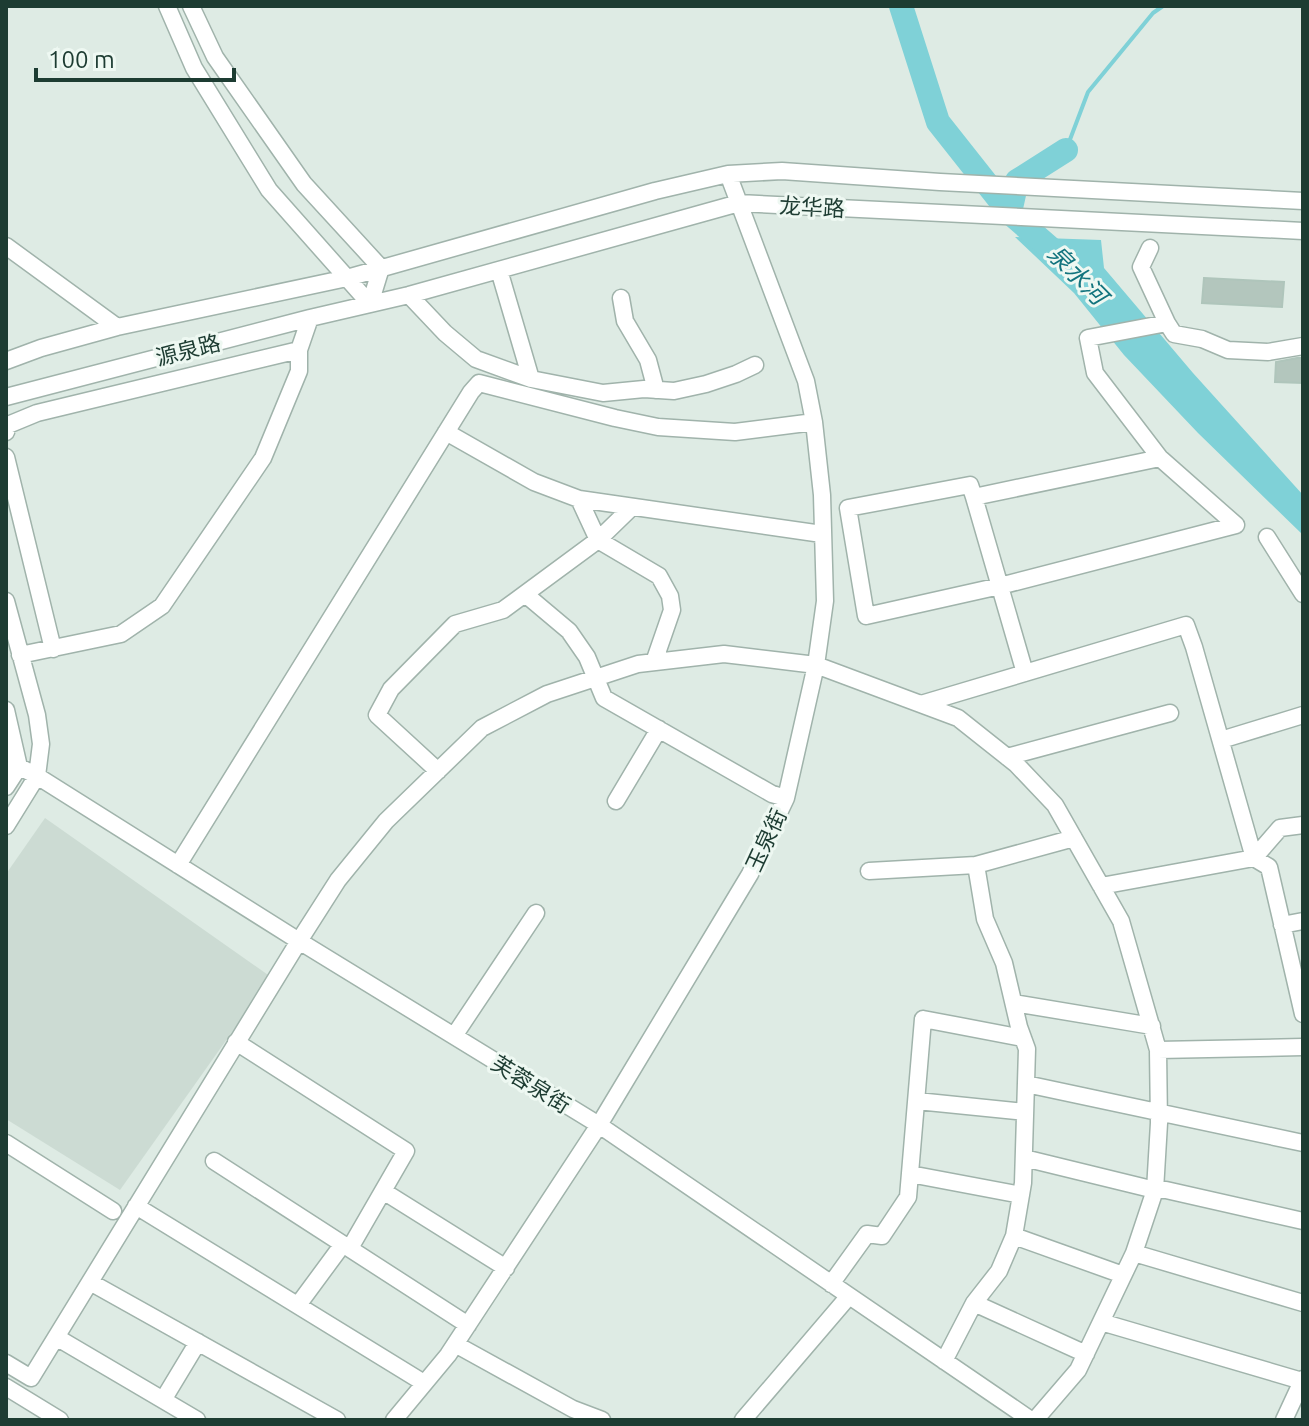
<svg xmlns="http://www.w3.org/2000/svg" width="1309" height="1426" font-family="Ubuntu,'Noto Sans SC',sans-serif">
	<style>
		.built { fill: #ccdbd3 }
		.water { fill: #7fd1d7 }
		.lines { fill: none; stroke-linecap: round; stroke-linejoin: round }
		.stream { stroke: #7fd1d7; stroke-width: 4 }
		.river { stroke: #7fd1d7; stroke-width: 24 }
		.building { fill: #b3c6bd; stroke: #afc5bb; stroke-width: 2 }
		.minor-casing { stroke: #a0b3ab; stroke-width: 19 }
		.minor { stroke: #fff; stroke-width: 16 }
		.labels { text-anchor: middle; stroke-width: 6; stroke-linejoin: round; paint-order: stroke }
		.street-label { font-size: 22px; fill: #1d3c32; stroke: #eef8f2 }
		.water-label { font-size: 24px; font-style: italic; fill: #12747e; stroke: #eef8f2 }
	</style>
	<rect width="100%" height="100%" fill="#deebe4"/>
	<path class="built" d="M45 818 271 977 120 1190 6 1119V874Z"/>
	<path class="water" d="M1015 237 1101 240 1104 268 1193 373 1303 495V535L1198 433 1124 355 1074 293Z"/>
	<g class="lines">
		<path class="stream" d="M1066 150 1088 92 1153 13 1163 6"/>
		<path class="river" d="M901 6 938 122 1010 213 1064 260
			M1011 208 1017 181 1066 150"/>
	</g>
	<path class="building" d="M1204 278 1284 282 1282 307 1202 303Z
		M1297 358H1303V383L1275 382 1276 362Z"/>
	<g class="lines">
		<g class="minor-casing">
			<path id="minor" d="M167 6 194 68 269 190 370 304
				M191 6 215 57 304 184 381 268 370 304
				M6 246 117 327
				M1150 248 1141 267 1167 323 1174 334 1202 339 1228 350 1268 352 1303 346
				M499 270 531 379
				M409 295 445 333 476 359 531 379 603 393 644 389 674 391 706 384 736 374 755 365
				M621 298 625 321 648 360 656 390
				M1167 323 1088 338 1095 373 1160 458 1236 525
				M6 361 41 348 117 327 347 278 655 191 728 174 782 171 940 182 1303 201
				M6 397 310 318 409 295 739 203 1303 231
				M6 432 8 425 37 413 299 350
				M446 432 534 482 579 499 822 534
				M6 457 53 649
				M974 497 1160 458
				M579 499 598 540 659 576 670 596 672 610 654 662
				M1267 537 1303 594
				M525 594 569 631 587 657 604 698 772 794 786 798
				M6 601 37 715 41 744 37 776 6 826
				M20 655 121 634 162 606 263 458 299 371V350L310 318
				M1025 673 974 497 970 485 848 508 866 616 1000 586 1236 525
				M921 704 1186 625 1194 647 1254 858 1269 867 1303 1014
				M6 710 19 767 6 787
				M1221 740 1303 715
				M1007 757 1170 713
				M6 760 37 776 299 941 599 1125 1031 1420
				M438 771 377 715 391 689 455 624 503 610 598 540 632 507
				M616 801 659 729
				M178 865 471 392 479 383 615 418 658 427 735 432 814 422
				M869 871 976 865 1074 838
				M1101 886 1254 858 1280 828 1303 825
				M1282 925 1303 921
				M1014 1003 1152 1026
				M454 1036 536 913
				M236 1042 406 1151 350 1248
				M1158 1050 1303 1047
				M1026 1084 1303 1143
				M917 1101 1025 1112
				M6 1143 113 1211
				M1024 1158 1155 1190H1166L1303 1221
				M214 1161 468 1325
				M910 1174 1021 1195
				M383 1191 506 1268
				M136 1206 424 1383
				M1014 1236 1123 1275
				M1134 1253 1303 1303
				M90 1282 337 1420
				M831 1284 867 1234 882 1236 908 1197 923 1019 1023 1038
				M974 1303 1086 1354
				M298 1305 343 1244
				M1101 1322 1302 1381
				M56 1337 197 1420
				M455 1344 573 1409 602 1420
				M944 1361 974 1303 999 1271 1014 1236 1023 1183 1027 1049 1019 1027 1004 963 985 919 976 865
				M6 1363 31 1378 299 941 338 880 386 821 482 728 547 694 638 664 724 654 816 665 958 718 1016 764 1055 805 1121 921 1158 1050 1159 1123 1155 1190 1134 1253 1078 1370 1035 1420
				M6 1387 60 1420
				M163 1400 198 1342
				M394 1420 448 1355 599 1125 750 874 786 798 816 665 825 601 822 495 814 422 806 381 728 174
				M743 1420 849 1296
				M1284 1420 1303 1379"/>
		</g>
		<use href="#minor" class="minor"/>
	</g>
	<g class="labels">
		<g class="street-label">
			<text transform="translate(812 207) rotate(3)" y="8">龙华路</text>
			<text transform="translate(188 350) rotate(-14)" y="8">源泉路</text>
			<text transform="translate(766 840) rotate(-65)" y="8">玉泉街</text>
			<text transform="translate(531 1084) rotate(32)" y="8">芙蓉泉街</text>
		</g>
		<g class="water-label">
			<text transform="translate(1077 275) rotate(45)" y="8">泉水河</text>
		</g>
	</g>
	<rect width="1309" height="1426" fill="none" stroke="#1d3c32" stroke-width="16"/>
	<path d="M36 68v12h198v-12" fill="none" stroke="#1d3c32" stroke-width="4"/>
	<text x="48" y="68" font-size="24" fill="#1d3c32" stroke="#eef8f2" stroke-width="6" paint-order="stroke">100 m</text>
</svg>
